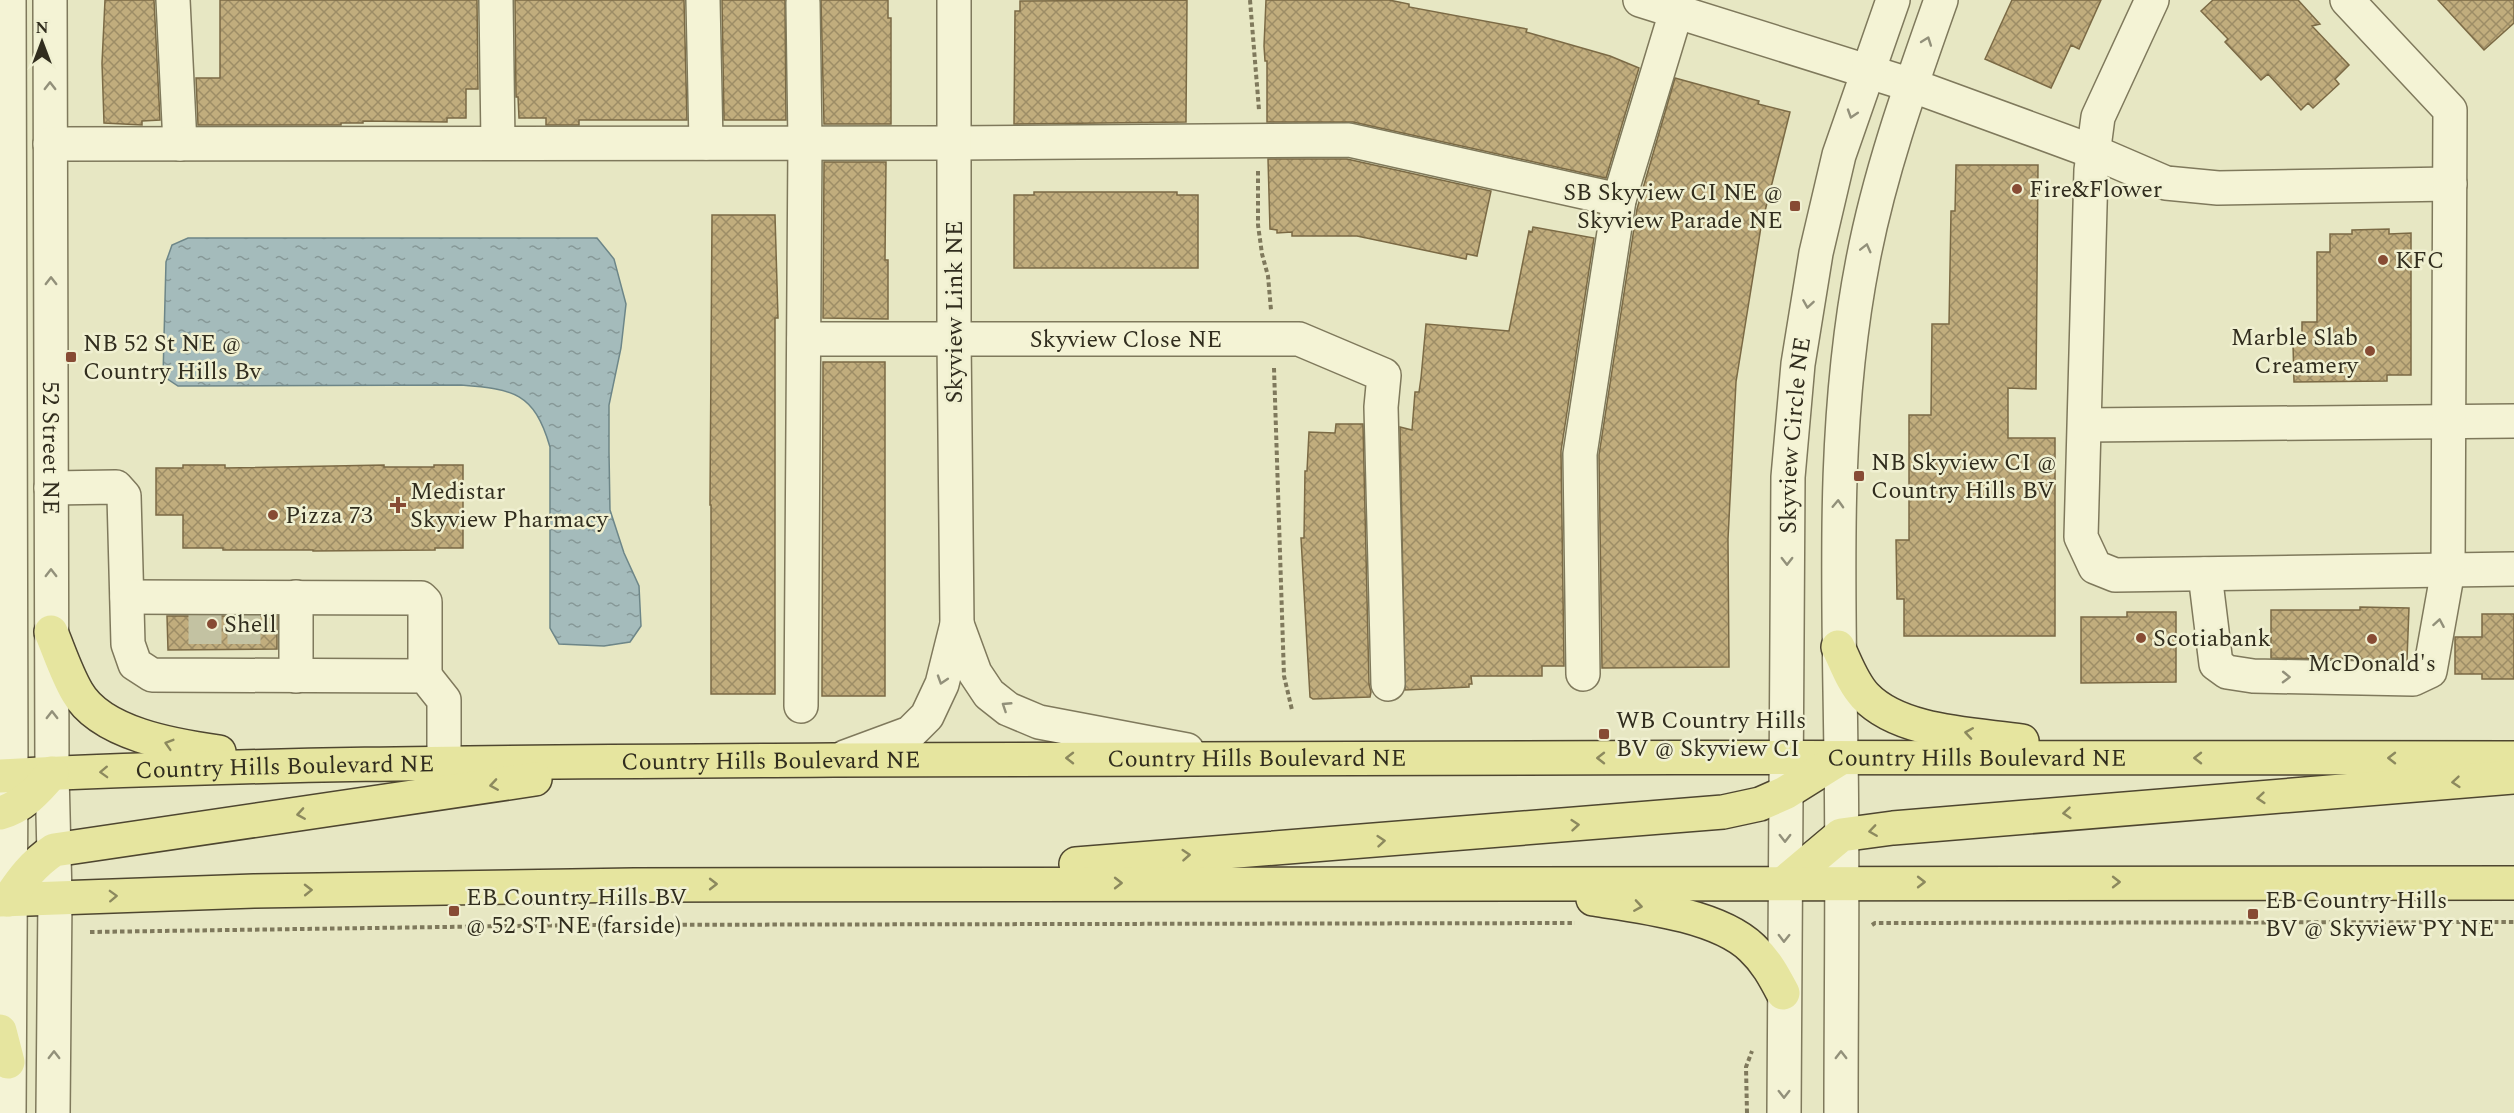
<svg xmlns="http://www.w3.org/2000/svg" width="2514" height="1113" font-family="Spectral,serif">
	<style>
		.water { fill: url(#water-ripples); stroke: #6d8688; stroke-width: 1.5 }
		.building { fill: url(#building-cross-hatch); stroke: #7b6a45; stroke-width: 1.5 }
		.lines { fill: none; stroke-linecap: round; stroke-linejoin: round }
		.minor-tunnel { stroke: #c3c2a2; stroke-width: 33; stroke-dasharray: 33 16; stroke-linecap: butt }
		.minor-casing { stroke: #7f795c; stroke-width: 36 }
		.major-casing { stroke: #4e4630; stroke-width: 36 }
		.path { stroke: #7f795c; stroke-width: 4; stroke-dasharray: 4.5 3; stroke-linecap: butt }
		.minor { stroke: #f4f3d5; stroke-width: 33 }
		.major { stroke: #e6e59f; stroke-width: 33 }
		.oneway { stroke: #92907a }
		.oneway2 { stroke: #8c895e }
		.poi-dot { fill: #874b34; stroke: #f0f0d1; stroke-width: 2 }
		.labels { text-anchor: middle; stroke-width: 5; stroke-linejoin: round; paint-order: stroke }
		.poi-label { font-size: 24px; fill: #312d1e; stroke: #f0f0d1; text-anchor: start }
		.street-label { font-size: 24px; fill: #312d1e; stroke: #f0f0d1 }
	</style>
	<defs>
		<pattern id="water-ripples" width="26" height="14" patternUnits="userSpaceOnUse" patternTransform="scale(1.5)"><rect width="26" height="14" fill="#a4bbbb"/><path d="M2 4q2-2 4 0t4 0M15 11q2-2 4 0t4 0" fill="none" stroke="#869897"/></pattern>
		<pattern id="building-cross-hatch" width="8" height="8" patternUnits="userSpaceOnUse" patternTransform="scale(1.5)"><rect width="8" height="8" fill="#c1ad7d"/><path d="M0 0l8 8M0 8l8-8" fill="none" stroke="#9d8d66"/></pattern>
	</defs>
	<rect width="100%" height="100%" fill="#e7e7c3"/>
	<path class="water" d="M188 238H597L614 259 626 304 621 348 609 405V452L610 510 624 553 639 586 641 626 630 642 604 646 559 644 550 628V447C534 392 513 389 461 385L178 386 163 376 166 262 172 245Z"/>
	<path class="building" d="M105 0H154L160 120 142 121V125L104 123 102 63Z
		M220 0H477L478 89H466V118H447V122L363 121V123H341V125H198L196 78H220Z
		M515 0H684L687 120H579V125H546V118H519L518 97H516Z
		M722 0H785L786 120H724Z
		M821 0H888V18H891V124H824Z
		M1187 0 1186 122 1014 124 1015 11H1020V1Z
		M1266 0H1389L1409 4V7L1527 29 1526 32 1610 56 1639 68 1606 178 1353 122H1267V61H1265L1264 46Z
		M2012 0H2101L2079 49 2071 45 2051 88 1985 59Z
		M2213 0H2298L2320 24 2312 26 2349 65 2335 79 2339 84 2313 108 2308 103 2301 110 2268 74 2261 80 2225 42 2228 39 2201 11Z
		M2438 0H2514V23L2484 50Z
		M1675 78 1759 101 1758 104 1790 112 1761 227 1736 382 1728 539 1729 667 1602 668 1599 455 1637 209Z
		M1268 159H1347L1491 191 1477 256 1467 254 1466 259 1357 236H1292V232L1277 233V230L1270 229Z
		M824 162H886L885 260H888V319L823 318Z
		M1956 165H2038L2036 389 2008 388V438H2055V636H1904V599H1897L1896 540H1909V415H1931L1932 324H1949L1951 211H1955Z
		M1034 192H1177V195H1198V268H1014V195H1034Z
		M712 215H775L778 318H775V694H711V505H710Z
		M1533 227 1594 238 1561 451 1564 666H1542V676H1471L1472 684H1469V687L1405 690 1400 427 1412 430 1415 392H1419L1421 378 1426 324 1509 331 1529 231 1532 232Z
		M2389 229V234L2411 233V375H2387V381L2294 382 2293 344H2302V322H2317V252H2330V234H2352V230Z
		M823 362H885V696H822Z
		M1336 424H1363L1369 684 1371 692 1370 697 1313 699 1310 697 1301 538H1304L1305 471H1307L1309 432 1335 433Z
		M183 465H225V468L384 465V467H434V465H463V548H435V550L313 551V550H223V548H183V515H156V468H183Z
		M2360 607 2409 608 2407 660 2271 658V610H2360Z
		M2127 612H2176V682L2081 683V617H2127Z
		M2482 614H2514V679H2482V674H2455V637H2482Z
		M167 616H277V649L168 650Z"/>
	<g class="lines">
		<path class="minor-tunnel" d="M205 611V649
			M244 611V649"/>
		<g class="minor-casing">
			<g id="minor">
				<path id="s1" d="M50 0 52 773 55 897 53 1113"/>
				<path d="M173 0 180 144"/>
				<path d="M496 0 498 143"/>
				<path d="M703 0 706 143"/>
				<path d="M1640 0 1911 85 2094 152 2166 183 2218 188 2450 184"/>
				<path d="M2152 0 2098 117 2091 170 2081 537 2095 567 2115 575 2514 569"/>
				<path d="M50 144 954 143 1349 140 1619 200"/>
				<path id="s2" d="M804 339H1299L1384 375 1381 407 1388 684"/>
				<path d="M2085 425 2514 421"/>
				<path d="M51 488 116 487 124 496 128 644 135 664 152 675 425 676 444 700V763"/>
				<path d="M2205 574 2216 664 2227 672 2253 676 2413 679 2430 671 2448 570 2450 110 2347 0"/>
				<path d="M127 597 421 598 425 602V676"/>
				<path d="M296 597V676"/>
				<path d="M957 624 975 673 989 694 1008 709 1039 722 1187 750"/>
				<path d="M1583 674 1580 454 1619 200 1676 12"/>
				<path d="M801 706 805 143 803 3"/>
				<path d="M845 757 910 733 927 716 942 684 957 624 954 338V0"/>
				<path d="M9 1113 11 776 9 0"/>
				<path id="s3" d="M1784 1113 1788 477 1798 364 1816 253 1839 155 1893 0"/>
				<path d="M1841 1113C1841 994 1843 875 1841 756 1839 590 1831 424 1863 260 1880 171 1911 85 1941 0"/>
			</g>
		</g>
		<g class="major-casing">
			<g id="major">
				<path d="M51 632C59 651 66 673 77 692 101 734 175 746 219 752"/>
				<path d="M1838 647C1846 663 1852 682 1865 696 1900 733 1974 734 2022 741"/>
				<path id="s4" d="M0 776C278 762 556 762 834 760 1394 756 1954 758 2514 758"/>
				<path d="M0 813C22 807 37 791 52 773"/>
				<path d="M1076 864 1723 812 1760 804 1785 793 1841 758"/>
				<path d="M1785 882 1841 835 1893 828 2513 777"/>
				<path d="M1593 899C1639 906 1718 915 1752 948 1766 961 1774 976 1783 993"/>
				<path d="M0 900 254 891 634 885 2514 883"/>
				<path d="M8 900C22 879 33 864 54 850L535 779"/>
				<path d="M0 1031 8 1062"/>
			</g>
		</g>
		<path class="path" d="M1250 0 1259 110
			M1258 171V225L1262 254 1268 276 1271 310
			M1274 368 1284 676 1292 710
			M1872 925 1875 923 2514 922
			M90 932 582 925 1575 923
			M1747 1113 1746 1067 1752 1051"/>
		<use href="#minor" class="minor"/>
		<use href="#major" class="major"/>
	</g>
	<defs><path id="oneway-chevron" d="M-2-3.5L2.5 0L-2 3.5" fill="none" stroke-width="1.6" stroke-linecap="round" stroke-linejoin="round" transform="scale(1.5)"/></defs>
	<g class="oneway">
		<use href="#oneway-chevron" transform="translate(1927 41) rotate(-70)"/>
		<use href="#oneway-chevron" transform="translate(50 86) rotate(-90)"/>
		<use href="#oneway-chevron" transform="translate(1852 114) rotate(108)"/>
		<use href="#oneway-chevron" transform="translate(1866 248) rotate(-76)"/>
		<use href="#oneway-chevron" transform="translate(51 281) rotate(-90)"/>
		<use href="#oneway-chevron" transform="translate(1808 304) rotate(99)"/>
		<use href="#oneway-chevron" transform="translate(1838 504) rotate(-88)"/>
		<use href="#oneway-chevron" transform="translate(1787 561) rotate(90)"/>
		<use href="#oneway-chevron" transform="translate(51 573) rotate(-90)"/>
		<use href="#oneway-chevron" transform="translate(2439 623) rotate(-80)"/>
		<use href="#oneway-chevron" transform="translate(2286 677) rotate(1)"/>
		<use href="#oneway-chevron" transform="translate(942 680) rotate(108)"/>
		<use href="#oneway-chevron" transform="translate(1006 706) rotate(-147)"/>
		<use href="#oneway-chevron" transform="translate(52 715) rotate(-90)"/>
		<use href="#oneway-chevron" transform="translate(1785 838) rotate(90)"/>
		<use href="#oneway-chevron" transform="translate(1784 938) rotate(91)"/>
		<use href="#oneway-chevron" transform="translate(54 1055) rotate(-90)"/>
		<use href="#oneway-chevron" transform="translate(1841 1055) rotate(-90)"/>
		<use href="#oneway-chevron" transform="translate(1784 1094) rotate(90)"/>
	</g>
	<g class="oneway2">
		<use href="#oneway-chevron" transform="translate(1969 733) rotate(-171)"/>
		<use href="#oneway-chevron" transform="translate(169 744) rotate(-163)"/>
		<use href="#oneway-chevron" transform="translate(1070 758) rotate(180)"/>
		<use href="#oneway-chevron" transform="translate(1601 758) rotate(-180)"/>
		<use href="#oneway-chevron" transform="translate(2198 758) rotate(180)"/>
		<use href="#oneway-chevron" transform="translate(2392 758) rotate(180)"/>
		<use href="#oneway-chevron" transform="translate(104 772) rotate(178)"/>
		<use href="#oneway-chevron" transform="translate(2456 782) rotate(175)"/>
		<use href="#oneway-chevron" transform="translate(494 785) rotate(171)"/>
		<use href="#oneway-chevron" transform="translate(2261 798) rotate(175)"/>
		<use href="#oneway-chevron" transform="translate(2067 813) rotate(175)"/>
		<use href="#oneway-chevron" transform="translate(301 814) rotate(171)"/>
		<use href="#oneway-chevron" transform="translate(1575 825) rotate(-5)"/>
		<use href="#oneway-chevron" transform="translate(1873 831) rotate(172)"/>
		<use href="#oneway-chevron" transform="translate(1381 841) rotate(-5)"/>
		<use href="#oneway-chevron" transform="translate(1186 855) rotate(-4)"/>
		<use href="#oneway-chevron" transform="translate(1921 882)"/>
		<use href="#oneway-chevron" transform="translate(2116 882)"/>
		<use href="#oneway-chevron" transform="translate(1118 883)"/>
		<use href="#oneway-chevron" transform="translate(713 884)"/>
		<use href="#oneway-chevron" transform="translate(308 890) rotate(-1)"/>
		<use href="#oneway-chevron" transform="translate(113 896) rotate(-2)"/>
		<use href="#oneway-chevron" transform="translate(1638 906) rotate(9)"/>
	</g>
	<g class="poi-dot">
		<circle cx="2017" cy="189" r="6"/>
		<rect x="1789" y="200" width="12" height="12" rx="3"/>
		<circle cx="2383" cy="260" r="6"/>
		<circle cx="2370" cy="351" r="6"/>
		<rect x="65" y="351" width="12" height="12" rx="3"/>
		<rect x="1853" y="470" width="12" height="12" rx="3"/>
		<path d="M395 496h6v6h6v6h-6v6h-6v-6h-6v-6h6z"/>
		<circle cx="273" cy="515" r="6"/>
		<circle cx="212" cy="624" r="6"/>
		<circle cx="2141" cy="638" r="6"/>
		<circle cx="2372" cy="639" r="6"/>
		<rect x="1598" y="728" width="12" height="12" rx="3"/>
		<rect x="448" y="905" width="12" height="12" rx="3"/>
		<rect x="2247" y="908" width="12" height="12" rx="3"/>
	</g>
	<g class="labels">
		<g class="poi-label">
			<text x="2029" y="197">Fire&amp;Flower</text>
			<text x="1783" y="200" text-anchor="end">SB Skyview CI NE @<tspan x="1783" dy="28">Skyview Parade NE</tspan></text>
			<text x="2395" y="268">KFC</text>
			<text x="2358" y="345" text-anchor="end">Marble Slab<tspan x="2358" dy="28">Creamery</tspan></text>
			<text x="83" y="351">NB 52 St NE @<tspan x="83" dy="28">Country Hills Bv</tspan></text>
			<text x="1871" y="470">NB Skyview CI @<tspan x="1871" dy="28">Country Hills BV</tspan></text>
			<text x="410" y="499">Medistar<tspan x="410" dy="28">Skyview Pharmacy</tspan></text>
			<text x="285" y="523">Pizza 73</text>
			<text x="224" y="632">Shell</text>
			<text x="2153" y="646">Scotiabank</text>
			<text x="2372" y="671" text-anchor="middle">McDonald's</text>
			<text x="1616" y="728">WB Country Hills<tspan x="1616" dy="28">BV @ Skyview CI</tspan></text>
			<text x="466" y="905">EB Country Hills BV<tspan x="466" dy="28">@ 52 ST NE (farside)</tspan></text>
			<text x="2265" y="908">EB Country Hills<tspan x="2265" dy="28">BV @ Skyview PY NE</tspan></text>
		</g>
		<g class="street-label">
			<text transform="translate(954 312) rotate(-90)" y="8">Skyview Link NE</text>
			<text dy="8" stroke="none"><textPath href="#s2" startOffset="322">Skyview Close NE</textPath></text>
			<text dy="8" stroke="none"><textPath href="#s3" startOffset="678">Skyview Circle NE</textPath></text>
			<text dy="8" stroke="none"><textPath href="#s1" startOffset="448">52 Street NE</textPath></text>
			<text dy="8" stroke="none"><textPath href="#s4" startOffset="1257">Country Hills Boulevard NE</textPath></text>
			<text dy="8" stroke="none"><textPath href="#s4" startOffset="1977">Country Hills Boulevard NE</textPath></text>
			<text dy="8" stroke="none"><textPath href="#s4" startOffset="771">Country Hills Boulevard NE</textPath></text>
			<text dy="8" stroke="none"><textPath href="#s4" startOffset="285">Country Hills Boulevard NE</textPath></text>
		</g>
	</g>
	<g transform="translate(42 42)" stroke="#f0f0d1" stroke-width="4.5" paint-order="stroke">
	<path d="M0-4.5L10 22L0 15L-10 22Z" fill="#312d1e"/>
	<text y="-9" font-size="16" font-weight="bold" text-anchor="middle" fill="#312d1e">N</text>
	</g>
</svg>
